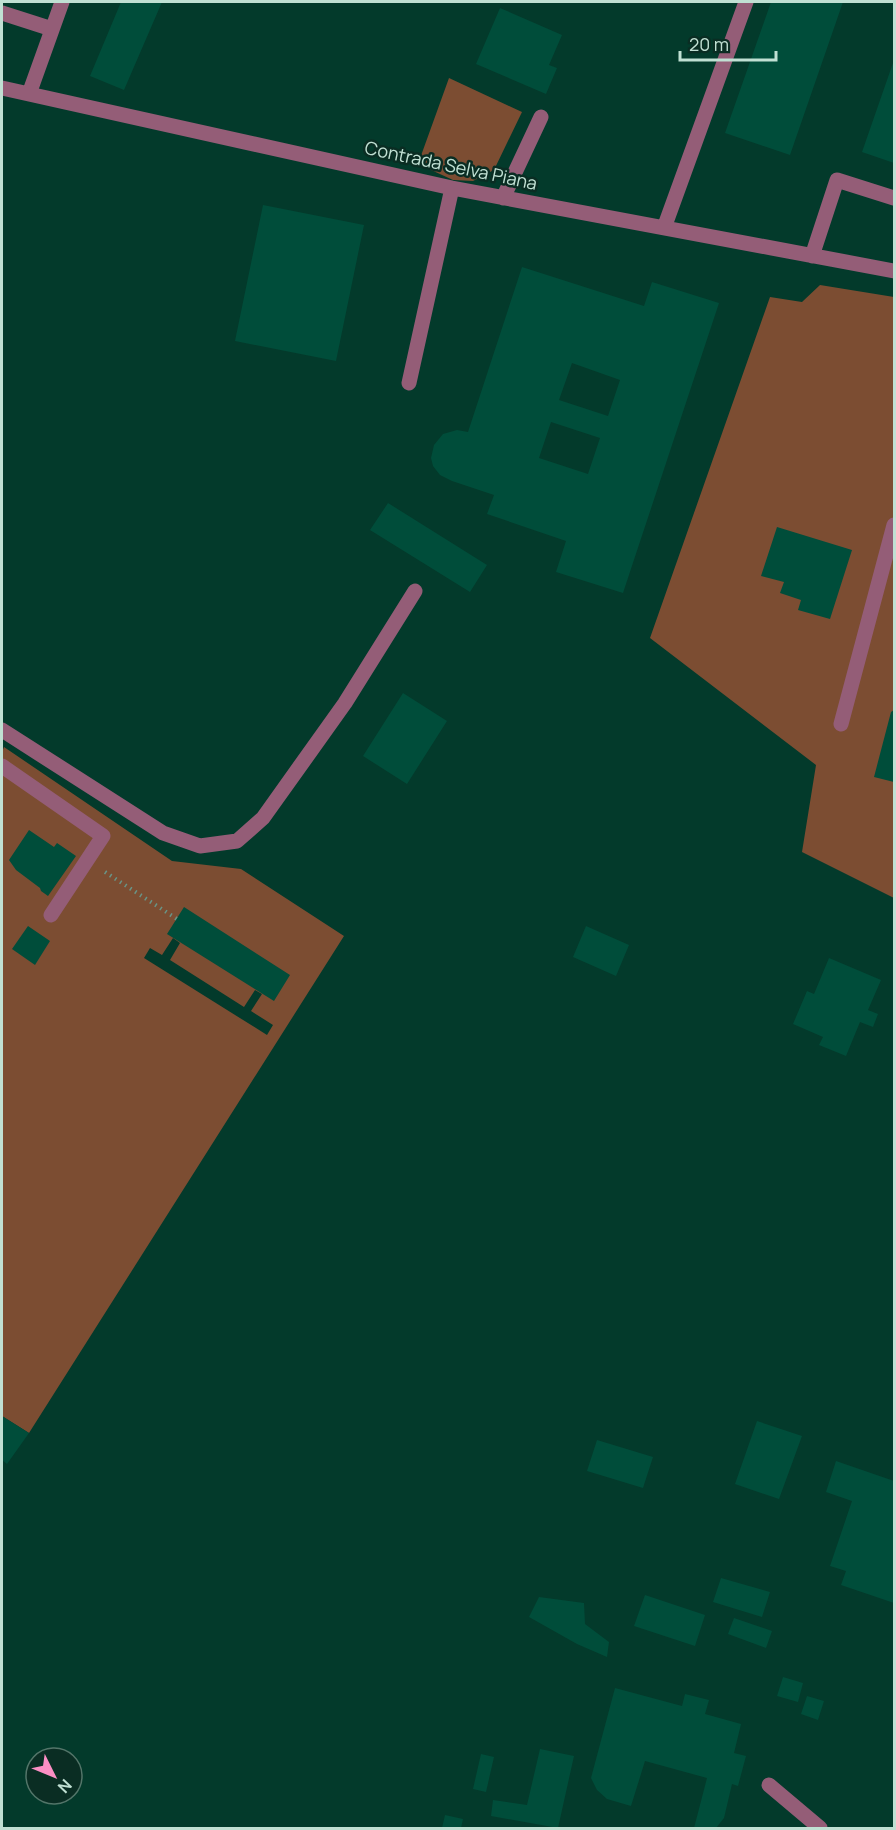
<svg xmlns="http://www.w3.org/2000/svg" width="896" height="1830" font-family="Manrope,sans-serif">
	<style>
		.green { fill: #7c4d32; fill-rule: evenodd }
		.building { fill: #004d3a; fill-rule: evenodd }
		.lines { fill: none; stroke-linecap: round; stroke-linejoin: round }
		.path { stroke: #699486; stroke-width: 4; stroke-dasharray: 1.5 4.5; stroke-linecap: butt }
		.minor { stroke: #945d77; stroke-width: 15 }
		.labels { text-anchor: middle; stroke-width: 5; stroke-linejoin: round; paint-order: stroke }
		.street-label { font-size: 18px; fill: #c0e0d3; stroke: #0a2d23 }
	</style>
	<rect width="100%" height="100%" fill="#033a2b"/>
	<path class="green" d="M449 78 522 112 494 170 473 181 453 180 418 164Z
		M820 285 894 297V898L802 852 816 765 650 638 770 297 802 302Z
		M4 747 172 861 241 869 344 936 29 1433 2 1416V752ZM173 938 180 943 170 960 244 1007 255 990 262 994 251 1011 273 1025 267 1035 144 958 150 948 162 955Z"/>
	<path class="building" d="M121 2H162L124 90 90 76Z
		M771 2H843L790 155 725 133Z
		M500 8 562 35 549 65 557 68 546 94 476 64Z
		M894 60V163L862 152Z
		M263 205 364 225 336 361 235 341Z
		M522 267 644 306 652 282 719 303 623 593 556 572 566 541 487 514 494 495 452 481 440 475 433 466 431 458 434 445 443 434 457 430 468 432ZM572 363 620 380 608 416 559 400ZM551 422 600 438 588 474 539 458Z
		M388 503 487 565 470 592 370 530Z
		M777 527 852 550 830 619 798 610 801 600 780 593 784 582 761 576Z
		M403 693 447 721 407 784 363 756Z
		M894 710V782L874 777 891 712Z
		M29 830 54 847 57 843 76 856 48 896 41 891 40 888 16 870 9 860Z
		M184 907 290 975 274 1001 167 934Z
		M28 926 50 941 35 965 12 949Z
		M586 926 629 945 616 976 573 957Z
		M829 958 881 980 868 1010 878 1014 873 1027 860 1022 846 1056 819 1045 823 1037 793 1024 807 991 814 994Z
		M2 1416 29 1433 7 1464 2 1460Z
		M757 1421 802 1436 779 1499 735 1484Z
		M597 1440 653 1457 643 1488 587 1471Z
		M836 1461 894 1481V1603L841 1585 846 1571 830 1566 852 1501 826 1492Z
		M721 1578 770 1592 762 1617 713 1602Z
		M645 1595 705 1615 695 1646 634 1626Z
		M539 1597 584 1603 585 1624 609 1642 607 1657 577 1644 529 1617Z
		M734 1618 772 1631 766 1648 728 1634Z
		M783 1677 803 1683 798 1702 777 1696Z
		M615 1688 682 1706 685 1694 709 1700 705 1714 741 1724 734 1753 746 1756 738 1786 732 1784 724 1818 716 1828H694L707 1778 645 1761 631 1806 607 1799 597 1790 591 1778Z
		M807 1696 824 1701 818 1720 801 1714Z
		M540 1749 574 1756 558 1828 491 1816 493 1800 527 1805Z
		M481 1754 494 1757 486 1792 473 1789Z
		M445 1815 463 1819 461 1828H442Z"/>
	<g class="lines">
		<path class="path" d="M105 872 177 919"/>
		<path class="minor" d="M2 13 52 29
			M2 88 452 188 894 271
			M29 94 62 2
			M503 198 541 117
			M664 228 746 2
			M812 256 837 180 894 198
			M409 383 452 188
			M841 724 894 525
			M2 730 163 833 200 846 237 841 263 818 345 703 415 591
			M2 766 103 836 51 915
			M769 1785 820 1828"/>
	</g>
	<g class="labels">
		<g class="street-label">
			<text transform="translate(451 166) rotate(12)" y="6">Contrada Selva Piana</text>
		</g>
	</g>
	<rect width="896" height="1830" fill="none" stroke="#c0e0d3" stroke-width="6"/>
	<g transform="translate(54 1776) rotate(133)"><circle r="28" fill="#0a2d23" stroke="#537569" stroke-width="1.5"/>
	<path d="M0-4.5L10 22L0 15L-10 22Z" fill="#fb8fc4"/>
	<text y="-9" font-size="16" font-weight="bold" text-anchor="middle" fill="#c0e0d3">N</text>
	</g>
	<path d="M680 51v9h96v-9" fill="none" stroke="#c0e0d3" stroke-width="3"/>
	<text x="689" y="51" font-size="18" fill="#c0e0d3" stroke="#0a2d23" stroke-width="4.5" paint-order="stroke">20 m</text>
</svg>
